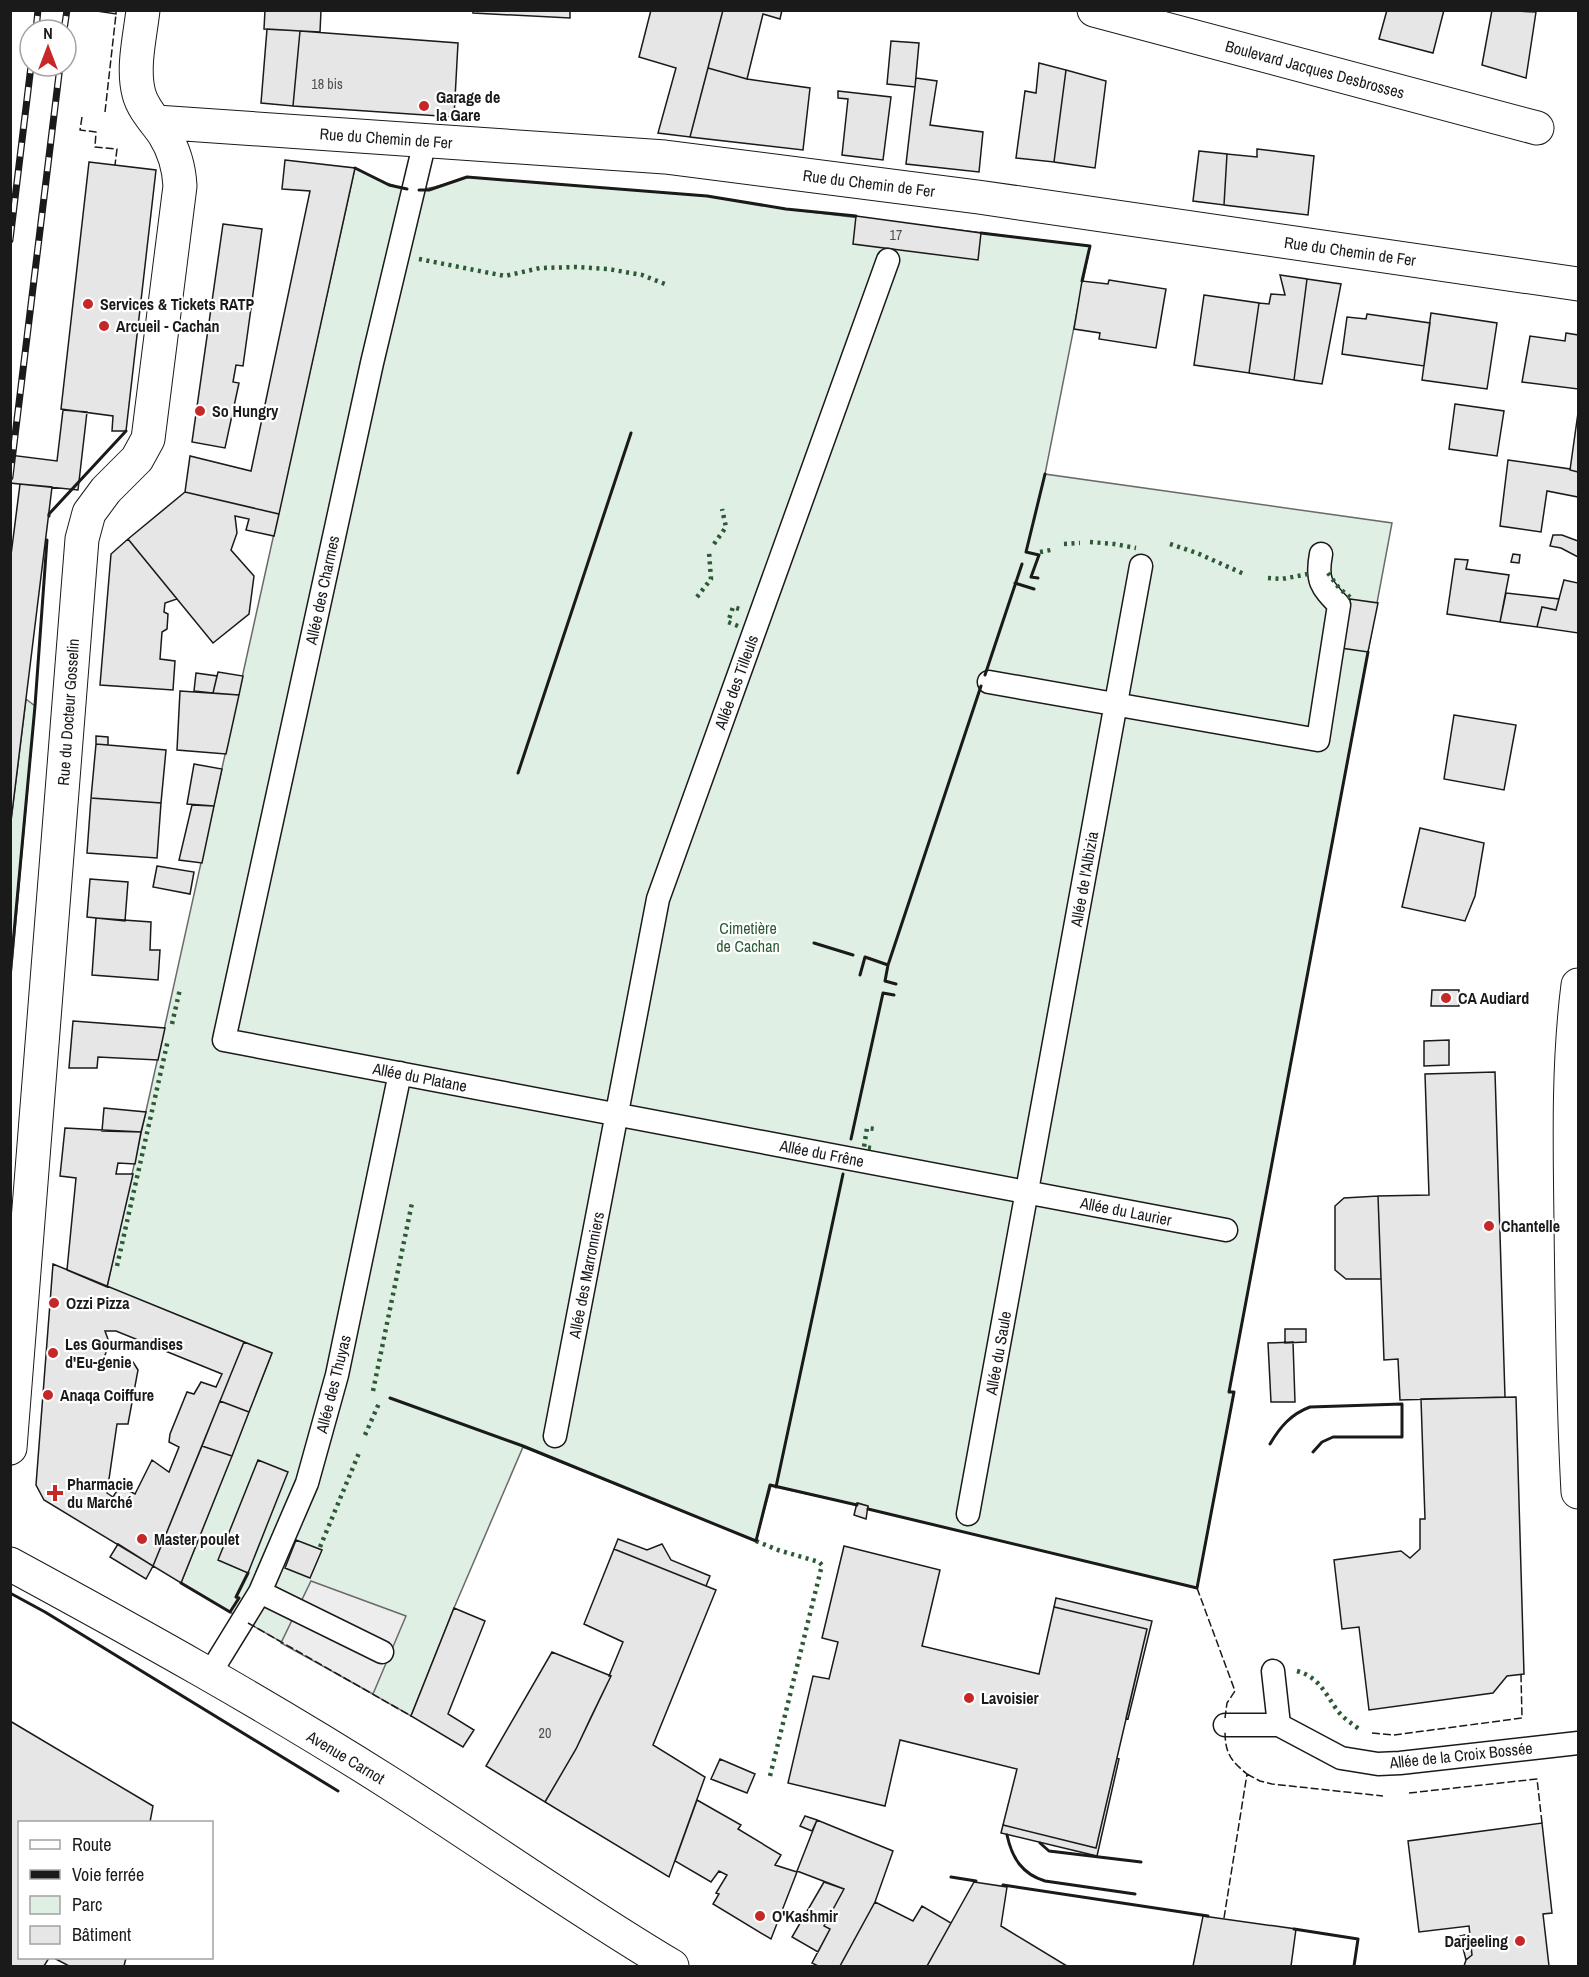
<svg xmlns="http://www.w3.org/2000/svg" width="1589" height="1977" font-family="'Archivo Narrow',sans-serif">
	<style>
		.green { fill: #e0efe3; stroke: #6a6a6a; stroke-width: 1.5 }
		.parking { fill: #ededed; stroke: #6a6a6a; stroke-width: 1.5 }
		.building { fill: #e6e6e6; stroke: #1a1a1a; stroke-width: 1.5; fill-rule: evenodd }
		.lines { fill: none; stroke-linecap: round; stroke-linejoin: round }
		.service-casing { stroke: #1a1a1a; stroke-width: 25 }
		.minor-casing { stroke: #1a1a1a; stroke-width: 35 }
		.tertiary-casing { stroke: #1a1a1a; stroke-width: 35 }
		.service { stroke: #fff; stroke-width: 22 }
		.minor { stroke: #fff; stroke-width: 33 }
		.tertiary { stroke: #fff; stroke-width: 33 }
		.rail-casing { stroke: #1a1a1a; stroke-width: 7 }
		.rail { stroke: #fff; stroke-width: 4.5; stroke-dasharray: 14; stroke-linecap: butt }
		.hedge { stroke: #2b5a34; stroke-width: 4.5; stroke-dasharray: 3 4.5; stroke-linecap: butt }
		.fence { stroke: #1a1a1a; stroke-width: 1.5; stroke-dasharray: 8 3; stroke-linecap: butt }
		.wall { stroke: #1a1a1a; stroke-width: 3 }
		.poi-dot { fill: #c62828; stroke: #fff; stroke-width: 2 }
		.labels { text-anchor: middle; stroke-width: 4.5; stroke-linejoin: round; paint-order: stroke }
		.number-label { font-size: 14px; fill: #4d4d4d }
		.street-label { font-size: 16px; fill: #1a1a1a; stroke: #fff }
		.poi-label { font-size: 16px; font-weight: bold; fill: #1a1a1a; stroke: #fff; text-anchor: start }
		.park-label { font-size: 16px; fill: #2b5a34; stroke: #fff }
	</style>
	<rect width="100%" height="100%" fill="#fff"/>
	<path class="green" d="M355 168C405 193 413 196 467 177L707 196 786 209 1090 246 1045 474 1392 523 1229 1392H1234L1197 1588 868 1509V1506L858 1503 857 1505 771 1486 756 1541 523 1447 454 1608 411 1716 243 1620 181 1583 272 1353 107 1287Z
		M26 699 35 706 11 976 10 829Z"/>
	<path class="parking" d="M311 1581 406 1616 373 1694 281 1643Z"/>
	<path class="building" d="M90 10H116V14Z
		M265 10H321L320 32 264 29Z
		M473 10H570V18L473 13Z
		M651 10H723L690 137 658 133 676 68 639 57Z
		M723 10H782L780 19 763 14 747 79 708 68Z
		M1387 10H1444L1433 53 1379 39Z
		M1492 10 1536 12 1526 78 1482 65Z
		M267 29 300 31 293 106 261 103Z
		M300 31 458 43 454 117 293 106Z
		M891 41 919 43 915 87 887 84Z
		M1039 63 1066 70 1054 162 1016 158 1025 91 1036 93Z
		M708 68 747 79 810 88 803 150 690 137Z
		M1066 70 1106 81 1095 168 1054 162Z
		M916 78 937 81 930 125 983 132 979 172 906 164Z
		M838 91 891 97 883 160 842 155 848 99 838 98Z
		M1257 149 1314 156 1308 215 1224 205 1227 154 1257 157Z
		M1199 151 1227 154 1224 205 1193 201Z
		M285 160 355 168 279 514 185 492 190 456 251 471 310 191 282 189Z
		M89 162 156 170 126 431H112L113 416 61 409Z
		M856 216 981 233 978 260 853 244Z
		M223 224 262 229 243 366 236 365 233 382 239 383 225 448 192 442Z
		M1280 275 1307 279 1294 380 1249 373 1259 303 1269 304 1271 294 1285 295Z
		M1307 279 1341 284 1322 384 1294 380Z
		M1109 280 1166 289 1156 348 1099 339 1100 333 1074 329 1082 281 1108 284Z
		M1204 295 1259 303 1249 373 1194 365Z
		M1431 313 1497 323 1487 389 1422 380Z
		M1367 314 1430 323 1424 366 1342 354 1347 317 1366 319Z
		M1566 333 1578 335V389L1522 382 1530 336 1565 341Z
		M1455 404 1504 411 1497 456 1449 449Z
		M63 410 87 412 78 490 10 483V455L57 461Z
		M1578 413V472L1570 470Z
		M1508 460 1570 469V470L1578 472V497L1547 491 1541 532 1500 526Z
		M20 484 52 487 10 829V563Z
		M185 492 279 514 274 536 246 530 249 519 235 516 237 533 231 550 254 576 249 614 213 643 128 539Z
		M1553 535H1562L1578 541V557L1561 548 1550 546Z
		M128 539 177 599 165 603 164 612 168 614 167 629 162 632 160 659 175 661 173 690 100 685 111 554Z
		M1513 554 1520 555 1519 563 1511 562Z
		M1455 559 1468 560 1466 569 1509 575 1500 622 1447 614Z
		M1564 580 1578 583V633L1537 627 1542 607 1556 610Z
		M1506 593 1559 599 1556 610 1542 607 1537 627 1500 622Z
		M1350 599 1378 603 1368 652 1341 648Z
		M218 672 243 676 239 695 213 693Z
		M196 673 217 676 213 693 194 691Z
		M180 691 239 695 226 754 177 750Z
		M1454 715 1516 725 1504 790 1444 779Z
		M96 736 108 737V745L96 744Z
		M96 744 166 750 161 803 91 798Z
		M194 764 222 769 214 806 187 804Z
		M91 798 161 803 157 858 87 853Z
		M192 805 214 806 202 863 179 860Z
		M1420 828 1484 843 1475 896 1465 921 1402 907Z
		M157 866 194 872 190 894 153 887Z
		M90 879 128 882 125 921 87 917Z
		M96 918 151 922 150 950H160L158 980 92 975Z
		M1432 990H1459V1006H1431Z
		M73 1021 165 1028 158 1060 98 1057 97 1068H69Z
		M1449 1040V1065L1424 1066V1041Z
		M1495 1072 1505 1397 1400 1400 1398 1359 1384 1360 1378 1196 1429 1195 1425 1074Z
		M104 1108 146 1112 141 1132 102 1131Z
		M65 1128 141 1132 135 1164 118 1163 116 1174H133L107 1287 67 1270 76 1178 60 1176Z
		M1378 1196 1381 1279H1346L1335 1270V1206L1344 1198Z
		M53 1264 244 1342 153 1566 44 1500 36 1485ZM105 1331H116L222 1374 216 1387 201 1382 194 1394 187 1392 170 1434 169 1442 179 1447 169 1472 152 1460 135 1494 120 1486 113 1497 107 1493 117 1424H128L138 1370 133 1362H103L109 1342Z
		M1285 1329H1306V1342L1285 1343Z
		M244 1342 272 1353 249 1412 220 1401Z
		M1293 1342 1295 1402H1271L1268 1343Z
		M1516 1397 1524 1674 1507 1676 1493 1693 1369 1710 1359 1627 1342 1629 1334 1560 1401 1551 1410 1558 1420 1549V1519H1425L1421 1399Z
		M220 1401 249 1412 232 1456 202 1446Z
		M202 1446 232 1456 181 1583 153 1566Z
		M258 1460 288 1472 248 1573 218 1560Z
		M857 1503 868 1506 866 1519 854 1515Z
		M618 1539 647 1550 662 1544 671 1560 710 1576 706 1586 614 1549Z
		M296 1540 322 1550 310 1578 285 1568Z
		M118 1544 153 1566 146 1579 110 1557Z
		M844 1546 940 1570 922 1646 1039 1674 1054 1607 1147 1629 1096 1848 1003 1825 1017 1769 900 1740 885 1806 788 1783 813 1676 829 1679 838 1642 822 1638Z
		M614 1549 716 1590 653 1745 705 1777 669 1877 545 1802 576 1749 591 1717 611 1676H609L623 1642 584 1624Z
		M1056 1598 1152 1621 1128 1719 1126 1718 1147 1629 1054 1607Z
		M454 1608 485 1621 448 1714 474 1730 463 1747 411 1716Z
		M552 1652 611 1676 576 1749 545 1802 486 1766Z
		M10 1721 153 1806 150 1822H20V1958H49L44 1966H10Z
		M1117 1758 1119 1759 1097 1856 1001 1833 1003 1825 1096 1848Z
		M720 1759 755 1774 747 1793 711 1779Z
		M697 1800 741 1825 738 1829 781 1855 775 1865 797 1872 771 1939 713 1904 719 1894 716 1893 727 1875 719 1871 711 1882 675 1861Z
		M805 1816 817 1820 812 1831 800 1826Z
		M817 1820 893 1851 875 1902 840 1966H818L812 1963 830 1929 824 1926 844 1889 797 1871Z
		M1542 1823 1552 1913 1543 1914 1549 1966H1464L1466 1960 1472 1955 1469 1926 1419 1932 1408 1841Z
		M824 1882 844 1889 824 1926 830 1929 818 1952 792 1937Z
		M974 1882 1007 1887 1001 1926 1067 1966H927Z
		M875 1902 913 1921 922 1906 951 1923 927 1966H840Z
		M1203 1916 1296 1929 1291 1966H1193Z
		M1469 1934 1472 1955 1466 1960 1460 1936Z
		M54 1958H126L124 1966H69Z"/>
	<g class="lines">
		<g class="service-casing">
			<path id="service" d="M425 141 372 363 224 1040 1226 1230
				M989 682 1318 740 1339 605C1321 586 1316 581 1321 554
				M555 1436 658 899 888 260
				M968 1514 1141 566
				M260 1592 382 1652
				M1273 1671 1279 1725
				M209 1675 260 1592 307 1483 337 1375 400 1073
				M1225 1725H1279L1341 1758 1378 1764 1400 1763 1578 1743"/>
		</g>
		<g class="minor-casing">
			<path id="minor" d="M1094 10 1537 128
				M156 122 665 157 978 197 1578 284
				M10 1448 82 539 89 513 106 490 137 459 148 439 180 186C179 167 174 150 164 134 155 121 143 109 139 94 132 68 140 37 143 10"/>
		</g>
		<g class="tertiary-casing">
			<path id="tertiary" d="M1578 985C1568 1064 1570 1143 1571 1222 1572 1312 1573 1402 1578 1492
				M10 1564C139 1634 267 1705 391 1784 485 1844 576 1909 672 1966"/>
		</g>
		<use href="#service" class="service"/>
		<use href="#minor" class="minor"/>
		<use href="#tertiary" class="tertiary"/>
		<g class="rail-casing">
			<path id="rail" d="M36 30 38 10
				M64 30 67 10
				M10 240 31 66
				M10 477 60 66"/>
		</g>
		<use href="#rail" class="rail"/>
		<path class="hedge" d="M419 259 505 276 540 268 576 267 608 269 642 275 665 284
			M1090 542 1114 544 1136 548
			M714 544 726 527 722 509
			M1064 544 1080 543
			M1170 544 1197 553 1244 574
			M1040 552 1051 550
			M1328 573 1339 588 1351 598
			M1268 578 1282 579 1308 574
			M697 597 711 579 709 552
			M738 626 728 622 733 607 743 610
			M172 1024 180 989
			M871 1148 864 1147 867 1128 875 1129
			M117 1266 168 1040
			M373 1391 412 1203
			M365 1435 380 1401
			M756 1541 778 1550 819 1562 822 1565 770 1776
			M320 1547 359 1453
			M1297 1671C1319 1677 1325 1693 1337 1710 1343 1718 1351 1723 1359 1729"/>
		<path class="fence" d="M105 112 116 14
			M82 117 80 130 96 132 95 147 117 149 115 165
			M1197 1588 1235 1691 1227 1703 1225 1718
			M248 1623 411 1716
			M1372 1733 1394 1735 1522 1718 1521 1675
			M1247 1774 1260 1781 1272 1784 1383 1796
			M1409 1793 1537 1779 1542 1823
			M1224 1918 1247 1774C1230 1760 1225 1753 1225 1730"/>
		<path class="wall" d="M355 168 389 185 407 189
			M419 190H429L467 177 707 196 786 209 856 216
			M981 233 1090 246 1082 281
			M49 516V514L126 431
			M1038 578 1031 577 1039 555 1026 552 1045 474
			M1015 583 1034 589
			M985 675 1022 564
			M518 773 631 433
			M814 943 853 955
			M888 965 885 981 896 984
			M860 975 865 957 888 965 981 686
			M10 976 35 706 47 540
			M851 1139 883 993 894 995
			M390 1398 523 1446 756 1541 770 1485 857 1505
			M1270 1444C1280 1427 1291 1414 1310 1407L1402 1404V1437H1333L1322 1442 1313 1452
			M776 1487 843 1174
			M868 1509 1197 1588 1234 1392H1229L1368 652
			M181 1583 230 1612 239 1598 236 1597 248 1573
			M10 1593 45 1612 338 1791
			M1007 1835C1012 1858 1022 1874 1045 1881L1135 1894
			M1040 1843 1049 1851 1141 1862
			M951 1877 976 1881
			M1003 1885 1208 1916
			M1294 1929 1358 1939 1354 1966"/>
	</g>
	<g class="poi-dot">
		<circle cx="424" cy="106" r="6"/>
		<circle cx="88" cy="304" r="6"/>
		<circle cx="104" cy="326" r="6"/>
		<circle cx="200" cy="411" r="6"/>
		<circle cx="1446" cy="998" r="6"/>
		<circle cx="1489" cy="1226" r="6"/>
		<circle cx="54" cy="1303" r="6"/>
		<circle cx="53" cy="1353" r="6"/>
		<circle cx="48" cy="1395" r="6"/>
		<path d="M52 1484h6v6h6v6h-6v6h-6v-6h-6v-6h6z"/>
		<circle cx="142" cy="1539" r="6"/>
		<circle cx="969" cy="1698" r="6"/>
		<circle cx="760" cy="1916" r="6"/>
		<circle cx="1520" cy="1941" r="6"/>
	</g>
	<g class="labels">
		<g class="number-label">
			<text x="327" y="89">18 bis</text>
			<text x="896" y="240">17</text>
			<text x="545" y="1738">20</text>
		</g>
		<g class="street-label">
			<text transform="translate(1315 69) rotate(15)" y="6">Boulevard Jacques Desbrosses</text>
			<text transform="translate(386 138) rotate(4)" y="6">Rue du Chemin de Fer</text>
			<text transform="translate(869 183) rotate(7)" y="6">Rue du Chemin de Fer</text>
			<text transform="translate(1350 251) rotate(8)" y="6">Rue du Chemin de Fer</text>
			<text transform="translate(322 590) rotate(-78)" y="6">Allée des Charmes</text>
			<text transform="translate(736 682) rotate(-70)" y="6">Allée des Tilleuls</text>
			<text transform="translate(68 712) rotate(-86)" y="6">Rue du Docteur Gosselin</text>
			<text transform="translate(1084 879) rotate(-80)" y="6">Allée de l'Albizia</text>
			<text transform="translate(420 1077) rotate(11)" y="6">Allée du Platane</text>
			<text transform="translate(822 1153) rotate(11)" y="6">Allée du Frêne</text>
			<text transform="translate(1126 1211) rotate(11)" y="6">Allée du Laurier</text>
			<text transform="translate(586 1275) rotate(-79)" y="6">Allée des Marronniers</text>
			<text transform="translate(998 1353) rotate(-80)" y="6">Allée du Saule</text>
			<text transform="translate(333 1384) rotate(-76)" y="6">Allée des Thuyas</text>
			<text transform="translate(1461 1755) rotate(-6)" y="6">Allée de la Croix Bossée</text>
			<text transform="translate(346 1757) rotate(31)" y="6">Avenue Carnot</text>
		</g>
		<g class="poi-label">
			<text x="436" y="103">Garage de<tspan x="436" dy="18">la Gare</tspan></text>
			<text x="100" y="310">Services &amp; Tickets RATP</text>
			<text x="116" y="332">Arcueil - Cachan</text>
			<text x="212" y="417">So Hungry</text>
			<text x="1458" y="1004">CA Audiard</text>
			<text x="1501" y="1232">Chantelle</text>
			<text x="66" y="1309">Ozzi Pizza</text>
			<text x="65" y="1350">Les Gourmandises<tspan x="65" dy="18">d'Eu-genie</tspan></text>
			<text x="60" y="1401">Anaqa Coiffure</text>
			<text x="67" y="1490">Pharmacie<tspan x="67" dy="18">du Marché</tspan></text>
			<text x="154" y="1545">Master poulet</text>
			<text x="981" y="1704">Lavoisier</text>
			<text x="772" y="1922">O'Kashmir</text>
			<text x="1508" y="1947" text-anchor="end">Darjeeling</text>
		</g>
		<g class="park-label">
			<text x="748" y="934">Cimetière<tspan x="748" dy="18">de Cachan</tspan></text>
		</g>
	</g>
	<rect width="1589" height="1977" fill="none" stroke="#1a1a1a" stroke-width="24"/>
	<rect x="18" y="1821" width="195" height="138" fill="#ffffff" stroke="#a3a3a3" stroke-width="1.5"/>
	<rect x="30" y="1840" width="30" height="9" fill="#ffffff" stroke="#a3a3a3" stroke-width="1.5"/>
	<text x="72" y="1851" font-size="18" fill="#1a1a1a">Route</text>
	<rect x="30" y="1870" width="30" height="9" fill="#1a1a1a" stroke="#a3a3a3" stroke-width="1.5"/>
	<text x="72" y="1881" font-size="18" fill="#1a1a1a">Voie ferrée</text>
	<rect x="30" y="1896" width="30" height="18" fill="#e0efe3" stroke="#a3a3a3" stroke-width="1.5"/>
	<text x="72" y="1911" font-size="18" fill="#1a1a1a">Parc</text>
	<rect x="30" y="1926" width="30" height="18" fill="#e6e6e6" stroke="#a3a3a3" stroke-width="1.5"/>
	<text x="72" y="1941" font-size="18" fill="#1a1a1a">Bâtiment</text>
	<g transform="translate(48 48)"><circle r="28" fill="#ffffff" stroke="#a3a3a3" stroke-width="1.5"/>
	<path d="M0-4.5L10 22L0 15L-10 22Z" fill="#c62828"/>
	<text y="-9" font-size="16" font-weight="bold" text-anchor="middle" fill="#1a1a1a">N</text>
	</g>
</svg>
